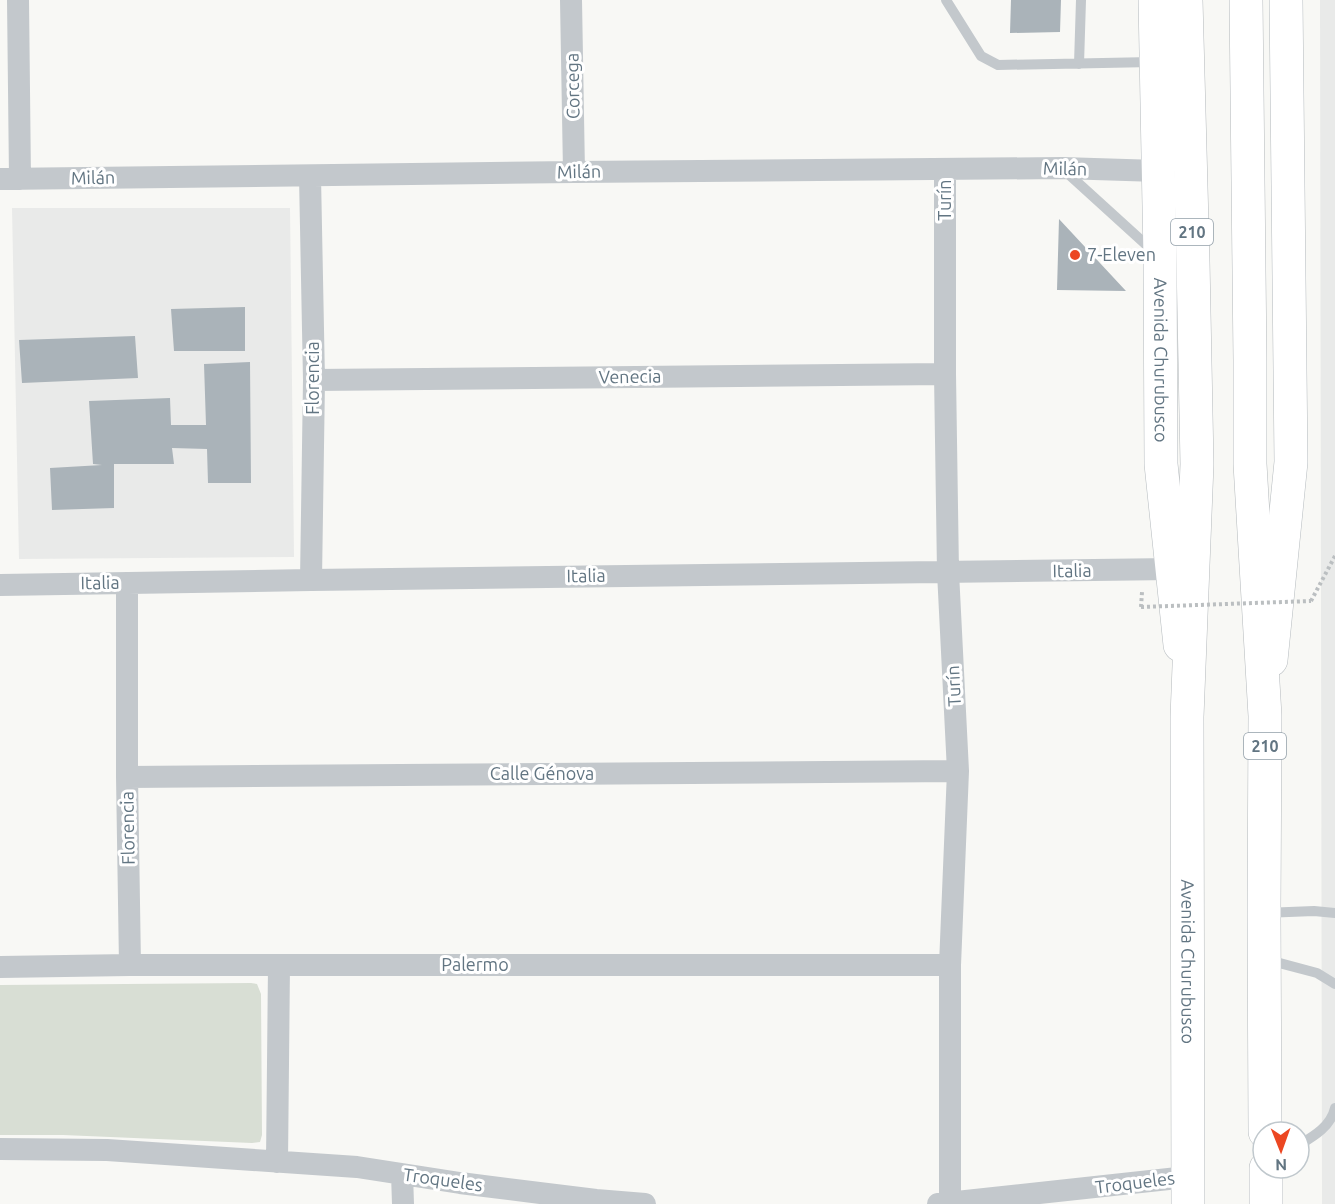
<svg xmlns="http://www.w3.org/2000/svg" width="1335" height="1204" font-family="Ubuntu,sans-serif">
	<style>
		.built { fill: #e9eae9 }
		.green { fill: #d8ded4 }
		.building { fill: #aab3b9 }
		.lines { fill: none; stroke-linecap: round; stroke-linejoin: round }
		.primary-casing { stroke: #b4babe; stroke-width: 34 }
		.trunk-casing { stroke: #b4b9bc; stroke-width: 34 }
		.path { stroke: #bbbfc1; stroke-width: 4; stroke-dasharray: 3 3; stroke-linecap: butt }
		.service { stroke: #c3c8cc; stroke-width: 10 }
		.minor { stroke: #c3c8cc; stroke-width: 22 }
		.primary { stroke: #fff; stroke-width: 33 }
		.trunk { stroke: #fff; stroke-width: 33 }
		.path-bridge { stroke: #bbbfc1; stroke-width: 4; stroke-dasharray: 3 3; stroke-linecap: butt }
		.poi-dot { fill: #ec4722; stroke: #fff; stroke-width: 2 }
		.labels { text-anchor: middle; stroke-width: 6; stroke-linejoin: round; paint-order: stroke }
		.shield { fill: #fff; stroke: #919ea8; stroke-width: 1.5 }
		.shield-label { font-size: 16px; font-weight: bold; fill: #627582 }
		.street-label { font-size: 18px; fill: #627582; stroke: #fff }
		.poi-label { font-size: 18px; fill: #627582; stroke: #fff; text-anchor: start }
	</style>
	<rect width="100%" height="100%" fill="#f8f8f5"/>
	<path class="built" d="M1320 0H1335V1204H1322Z
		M12 208H290L294 557 19 559Z"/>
	<path class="green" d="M251 983 257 984 261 994 262 1135 260 1142 252 1143 63 1135H0V985Z"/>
	<path class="building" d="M1011 0H1061L1060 32 1010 33Z
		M1059 219 1126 291 1057 290Z
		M245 307V351H174L171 309Z
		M135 336 138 378 22 383 19 340Z
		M250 362 251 483H208L207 449 172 448 174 464H114V508L52 510 50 468 102 465 93 464 89 401 170 398 171 425H206L204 364Z"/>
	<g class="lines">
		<g class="primary-casing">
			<g id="primary">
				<path id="s1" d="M1155 0 1160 257 1161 464 1180 645"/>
				<path d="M1271 660 1291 462 1286 0"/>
			</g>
		</g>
		<g class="trunk-casing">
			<g id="trunk">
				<path id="s2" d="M1186 0 1193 261 1197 464 1187 717 1188 1204"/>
				<path d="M1246 0 1250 360V464L1265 716 1264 914 1265 1132"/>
				<path d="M1266 1168V1204"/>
			</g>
		</g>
		<path class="path" d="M1311 601 1335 556
			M1141 607 1142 592"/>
		<path class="service" d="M946 0 981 56 998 65 1152 62
			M1079 64 1081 0
			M1065 171 1153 251
			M1266 913 1314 911 1335 913
			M1268 960 1317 973 1335 984
			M1299 1145C1314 1136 1331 1126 1335 1108"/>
		<path class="minor" d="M18 0 20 179
			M571 0 574 172
			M945 169V374L948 572 958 771 950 965V1203
			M310 176 314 380 311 580
			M0 179 574 172 1062 168 1158 171
			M314 380 945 374
			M127 583V777L130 965
			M0 585 311 580 1172 569
			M127 777 958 771
			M0 967 130 965H950
			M0 1149 107 1150 357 1167 460 1183 596 1200 645 1204
			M277 1162 279 965
			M402 1174 403 1204
			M938 1204 1187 1177"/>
		<use href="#primary" class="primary"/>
		<use href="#trunk" class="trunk"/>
		<path class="path-bridge" d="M1141 607 1311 601"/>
	</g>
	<circle class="poi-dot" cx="1075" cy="255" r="6"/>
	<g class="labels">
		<g class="shield">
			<rect x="1171" y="219" width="42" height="26" rx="4.5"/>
			<rect x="1244" y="733" width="42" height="26" rx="4.5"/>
		</g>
		<g class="shield-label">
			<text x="1192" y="238">210</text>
			<text x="1265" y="752">210</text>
		</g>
		<g class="street-label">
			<text transform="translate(573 86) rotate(-91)" y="6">Corcega</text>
			<text transform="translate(1065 169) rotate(1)" y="6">Milán</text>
			<text transform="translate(579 172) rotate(-1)" y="6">Milán</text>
			<text transform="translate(93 178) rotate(-1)" y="6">Milán</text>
			<text transform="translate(945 200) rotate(-90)" y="6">Turín</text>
			<text dy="6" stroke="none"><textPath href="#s1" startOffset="360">Avenida Churubusco</textPath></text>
			<text transform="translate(630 377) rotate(-1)" y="6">Venecia</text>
			<text transform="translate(313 378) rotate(-90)" y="6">Florencia</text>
			<text transform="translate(1072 571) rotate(-1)" y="6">Italia</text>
			<text transform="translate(586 576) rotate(-1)" y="6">Italia</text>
			<text transform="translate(100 583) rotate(-1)" y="6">Italia</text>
			<text transform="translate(954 686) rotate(-93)" y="6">Turín</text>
			<text x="542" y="780">Calle Génova</text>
			<text transform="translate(128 828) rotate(-91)" y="6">Florencia</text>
			<text dy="6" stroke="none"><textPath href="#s2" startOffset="962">Avenida Churubusco</textPath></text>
			<text x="475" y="971">Palermo</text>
			<text transform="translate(443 1180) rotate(8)" y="6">Troqueles</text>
			<text transform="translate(1135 1183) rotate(-7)" y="6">Troqueles</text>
		</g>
		<g class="poi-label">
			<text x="1087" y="261">7-Eleven</text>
		</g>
	</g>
	<g transform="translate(1281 1150) rotate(179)"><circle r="28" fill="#ffffff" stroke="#c0c8cd" stroke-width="1.5"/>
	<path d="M0-4.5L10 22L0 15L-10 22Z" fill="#ec4722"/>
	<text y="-9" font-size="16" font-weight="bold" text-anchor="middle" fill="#627582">N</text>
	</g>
</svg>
